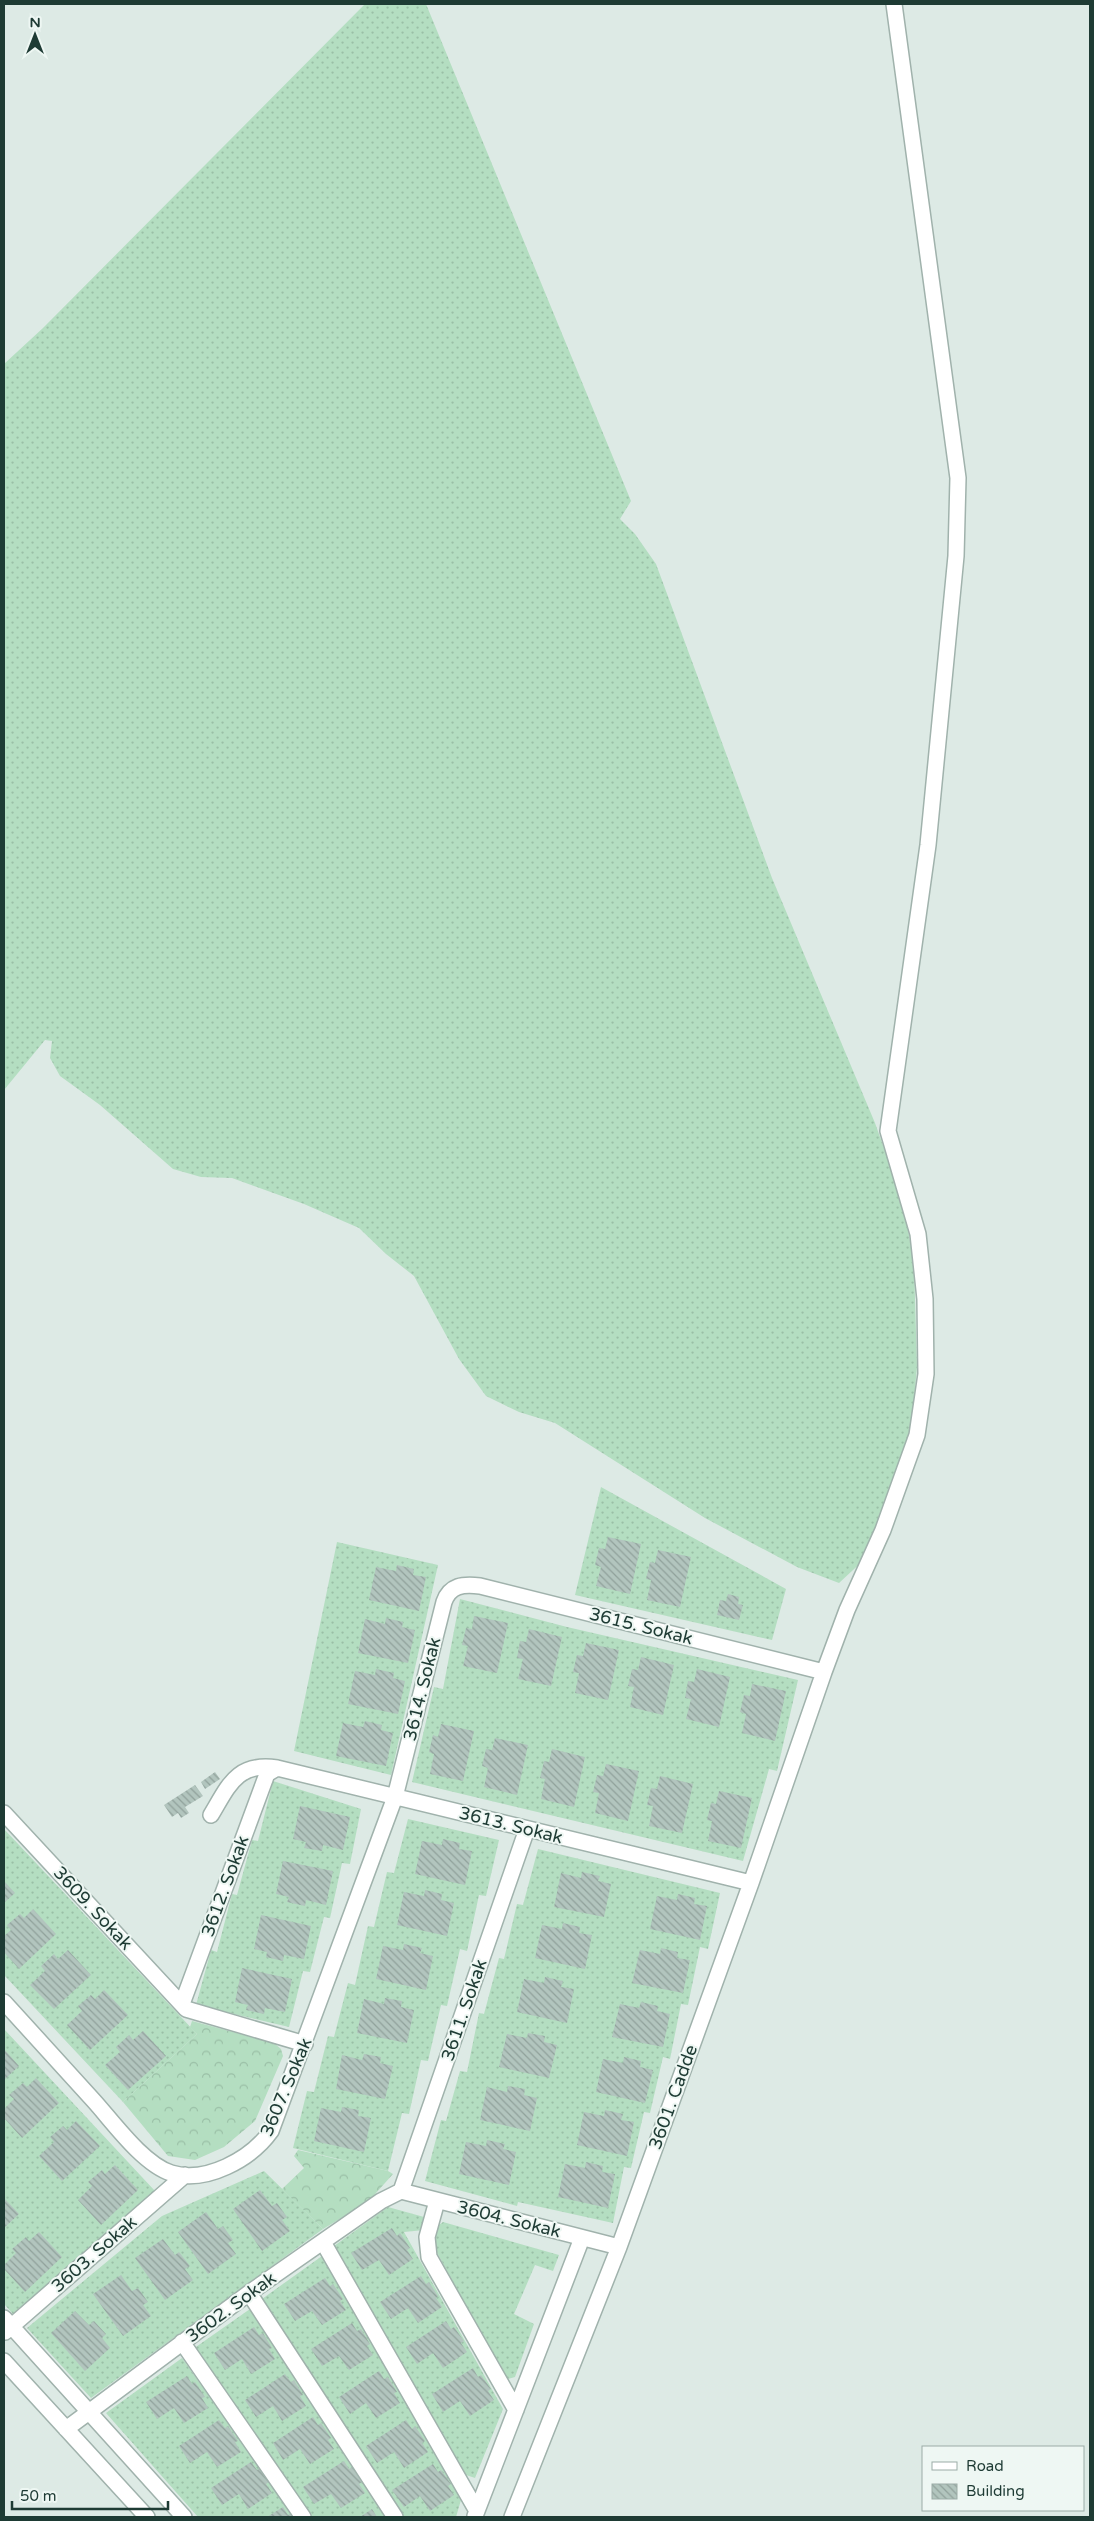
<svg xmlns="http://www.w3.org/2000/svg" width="1094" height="2521" font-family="'Varela Round',sans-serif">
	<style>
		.grass { fill: url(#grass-dots) }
		.forest { fill: url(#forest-crowns) }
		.building { fill: url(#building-back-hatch) }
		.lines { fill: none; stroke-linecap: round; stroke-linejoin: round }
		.minor-casing { stroke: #a0b2ac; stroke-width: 18 }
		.minor { stroke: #fff; stroke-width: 15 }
		.labels { text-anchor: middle; stroke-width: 4; stroke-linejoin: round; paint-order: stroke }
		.street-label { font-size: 18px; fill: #1e3b34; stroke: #eef7f3 }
	</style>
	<defs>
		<pattern id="grass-dots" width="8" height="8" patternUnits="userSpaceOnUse" patternTransform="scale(1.25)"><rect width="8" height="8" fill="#b4dec1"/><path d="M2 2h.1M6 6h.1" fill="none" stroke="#9abfa6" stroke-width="1.8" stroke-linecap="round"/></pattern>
		<pattern id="forest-crowns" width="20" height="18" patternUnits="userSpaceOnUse" patternTransform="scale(1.25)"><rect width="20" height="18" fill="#b4dec1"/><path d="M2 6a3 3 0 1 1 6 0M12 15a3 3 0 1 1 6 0" fill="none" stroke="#9abfa6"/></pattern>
		<pattern id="building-back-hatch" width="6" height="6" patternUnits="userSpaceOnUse" patternTransform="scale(1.25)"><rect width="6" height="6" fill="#b2c5be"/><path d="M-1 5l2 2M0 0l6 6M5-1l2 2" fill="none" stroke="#90a19b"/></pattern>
	</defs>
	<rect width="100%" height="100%" fill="#ddeae5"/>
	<path class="grass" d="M365 4H426L631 501 620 519 635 534 656 564 772 878 875 1123 903 1201 914 1264 917 1367 912 1421 904 1456 866 1558 839 1583 797 1567 705 1518 555 1423 519 1412 486 1396 459 1359 414 1276 386 1254 359 1228 304 1204 232 1178 201 1177 173 1169 100 1105 60 1076 50 1058 52 1041 45 1040 4 1090V364L43 328Z
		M601 1487 786 1589 772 1640 575 1595Z
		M337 1542 438 1565 391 1775 294 1751Z
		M460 1599 567 1627 798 1680 777 1771 769 1769 743 1861 412 1782 434 1687 443 1689Z
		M273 1781 361 1809 350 1864 342 1863 330 1918 324 1917 310 1972 303 1971 289 2027 196 2005 211 1950 217 1952 232 1894 237 1895 252 1840 258 1841Z
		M408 1819 499 1840 486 1896 479 1895 467 1951 460 1949 447 2006 441 2005 428 2061 421 2060 409 2114 402 2113 388 2171 293 2148 307 2091 314 2092 328 2036 334 2037 348 1983 355 1985 368 1926 374 1927 387 1872 394 1873Z
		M4 1829 197 2034 123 2102 4 1975Z
		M538 1849 720 1893 708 1949 700 1947 688 2005 681 2004 670 2059 663 2057 650 2113 644 2112 631 2168 624 2167 613 2223 518 2202 517 2206 425 2181 441 2120 446 2121 460 2071 467 2072 479 2013 484 2014 499 1958 504 1959 517 1904 523 1905Z
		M4 2029 155 2191 13 2314 4 2304Z
		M264 2171 323 2229 91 2398 27 2328 162 2216Z
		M388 2207 424 2217V2230L404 2232 503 2409 475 2478 463 2474 334 2246Z
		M443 2222 559 2255 553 2271 535 2265 514 2314 534 2324 515 2377 508 2379 503 2376 433 2245 435 2228Z
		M322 2256 461 2500 456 2517H402L262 2299Z
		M250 2309 373 2494 386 2517H312L193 2349Z
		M182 2358 295 2517H198L106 2413Z"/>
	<path class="forest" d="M192 2021 274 2043 281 2049 283 2056 255 2121 224 2147 195 2160 168 2156 123 2102 197 2034 190 2027Z
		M298 2150 388 2171 393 2174 368 2202 323 2229 282 2189 304 2168 294 2156Z"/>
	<path class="building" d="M608 1537 641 1544 630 1594 596 1586 601 1567 595 1565 599 1548 605 1549Z
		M658 1550 691 1557 680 1607 647 1600 651 1580 646 1579 650 1562 655 1563Z
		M397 1565 414 1569 413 1575 426 1577 419 1611 369 1600 376 1567 396 1571Z
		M728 1594 739 1597 738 1604 743 1605 739 1620 717 1615 720 1600 726 1601Z
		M474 1616 508 1623 497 1673 463 1666 468 1646 462 1645 466 1628 472 1629Z
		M386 1618 403 1622 402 1627 415 1630 408 1663 358 1653 365 1619 385 1624Z
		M529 1629 562 1637 551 1686 518 1679 523 1659 517 1658 520 1641 526 1642Z
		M586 1643 619 1650 608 1700 575 1693 579 1673 573 1672 577 1655 583 1656Z
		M641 1657 674 1665 663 1715 630 1707 634 1687 628 1686 632 1669 638 1670Z
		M376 1669 394 1673 393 1678 405 1681 398 1714 348 1704 355 1671 375 1675Z
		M697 1669 730 1677 719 1727 686 1719 691 1699 685 1698 688 1681 694 1682Z
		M752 1684 786 1691 775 1741 742 1733 746 1714 740 1712 744 1695 750 1696Z
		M365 1721 382 1725 381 1730 393 1733 386 1766 336 1756 343 1723 363 1727Z
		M441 1724 474 1731 463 1781 430 1774 434 1754 429 1752 433 1735 438 1737Z
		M495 1738 528 1745 517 1795 484 1787 488 1768 482 1766 486 1749 492 1750Z
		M552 1749 585 1757 574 1807 541 1799 545 1779 540 1778 544 1761 549 1762Z
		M606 1764 639 1771 628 1821 595 1813 599 1793 593 1792 597 1775 603 1776Z
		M215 1772 220 1779 205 1789 201 1782Z
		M660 1776 693 1784 682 1833 649 1826 653 1806 647 1805 651 1788 657 1789Z
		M195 1785 203 1796 185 1807 189 1813 181 1818 178 1813 172 1817 164 1805Z
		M719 1791 752 1798 741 1848 708 1841 712 1821 707 1820 711 1803 716 1804Z
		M300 1806 350 1817 343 1850 323 1845 322 1851 304 1848 306 1842 293 1839Z
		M443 1839 460 1843 459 1849 472 1851 465 1885 415 1874 422 1841 442 1845Z
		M283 1861 333 1871 326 1905 306 1900 305 1906 287 1902 289 1897 276 1894Z
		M582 1872 600 1876 598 1881 611 1884 604 1917 554 1907 561 1873 581 1878Z
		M4 1881 15 1893 4 1903Z
		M425 1890 442 1894 441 1900 454 1903 447 1936 397 1925 404 1892 424 1896Z
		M678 1894 695 1898 694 1904 707 1906 700 1940 650 1929 657 1896 677 1900Z
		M33 1909 56 1934 19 1969 4 1952V1936L11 1930 7 1925 20 1914 24 1918Z
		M261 1915 311 1926 304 1959 284 1955 283 1961 266 1957 267 1952 254 1949Z
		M563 1923 580 1927 579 1933 592 1935 585 1969 535 1958 542 1925 562 1929Z
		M404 1944 422 1948 420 1953 433 1956 426 1990 376 1979 383 1946 403 1950Z
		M661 1948 678 1952 677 1958 690 1960 683 1993 632 1983 640 1950 660 1954Z
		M68 1950 91 1975 54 2009 30 1985 45 1971 41 1966 54 1954 58 1959Z
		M242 1968 292 1979 285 2012 265 2008 264 2014 246 2010 248 2005 235 2002Z
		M545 1977 563 1981 561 1987 574 1989 567 2023 517 2012 524 1979 544 1983Z
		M104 1990 128 2015 90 2050 67 2025 82 2011 78 2006 91 1995 95 1999Z
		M385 1998 402 2001 401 2007 414 2010 407 2043 357 2033 364 1999 384 2004Z
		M641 2002 658 2006 657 2011 670 2014 663 2047 612 2037 620 2004 639 2008Z
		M143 2031 166 2056 128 2090 105 2065 120 2052 116 2047 129 2035 133 2040Z
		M528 2033 545 2036 544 2042 557 2045 549 2078 499 2067 507 2034 527 2038Z
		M4 2049 19 2066 4 2080Z
		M364 2054 381 2057 380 2063 393 2066 385 2099 336 2089 342 2055 362 2060Z
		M624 2057 641 2061 640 2067 653 2070 645 2103 596 2092 603 2059 623 2063Z
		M36 2078 59 2103 22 2138 4 2118V2109L14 2099 9 2095 23 2083 27 2087Z
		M508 2086 525 2089 524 2095 537 2098 530 2131 480 2120 487 2087 507 2092Z
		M342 2107 359 2110 358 2116 371 2118 364 2152 314 2141 321 2108 341 2112Z
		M605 2110 623 2114 621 2120 634 2122 627 2156 577 2145 584 2112 604 2116Z
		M76 2121 100 2146 62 2181 39 2156 54 2142 50 2137 63 2126 67 2130Z
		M487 2140 505 2144 503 2149 516 2152 509 2185 459 2174 466 2142 486 2146Z
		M586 2162 603 2166 602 2172 615 2174 608 2208 558 2197 565 2164 585 2168Z
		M115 2165 138 2190 101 2225 78 2200 92 2186 88 2182 102 2170 105 2174Z
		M260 2190 272 2206 277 2203 287 2217 282 2220 290 2231 262 2251 233 2209Z
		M4 2198 19 2214 4 2228Z
		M206 2212 218 2229 223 2226 233 2240 228 2243 236 2254 208 2274 178 2232Z
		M392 2228 397 2236 400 2233 410 2248 407 2250 413 2259 389 2275 379 2260 362 2270 351 2253Z
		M39 2232 62 2257 25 2292 4 2269V2265L16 2253 12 2249 26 2237 29 2241Z
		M163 2239 175 2255 179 2252 190 2266 185 2269 193 2280 165 2300 135 2258Z
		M121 2275 132 2291 138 2288 148 2302 143 2305 151 2316 123 2336 93 2294Z
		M421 2276 426 2284 429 2282 438 2296 436 2298 442 2307 418 2323 408 2308 391 2319 380 2302Z
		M325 2278 330 2286 333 2284 343 2299 340 2301 346 2310 322 2325 312 2311 295 2321 284 2304Z
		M75 2311 89 2325 94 2321 106 2334 102 2338 110 2348 85 2371 51 2333Z
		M446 2321 451 2329 454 2327 464 2341 461 2343 467 2352 443 2368 433 2353 417 2364 406 2347Z
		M352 2323 357 2331 361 2329 370 2344 367 2346 373 2355 349 2370 339 2356 322 2366 311 2349Z
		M254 2327 259 2335 263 2333 272 2348 269 2349 275 2359 251 2374 242 2359 225 2370 214 2353Z
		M473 2368 478 2377 481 2375 491 2389 488 2391 494 2400 470 2416 460 2401 443 2412 432 2394Z
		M379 2371 384 2379 388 2377 397 2392 394 2393 400 2403 376 2418 366 2403 350 2414 339 2397Z
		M285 2374 291 2382 294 2380 303 2395 300 2396 306 2406 282 2421 273 2406 256 2417 245 2400Z
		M187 2376 192 2384 195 2382 205 2397 202 2398 208 2408 184 2423 174 2408 157 2419 146 2402Z
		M313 2417 318 2425 321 2423 331 2438 328 2440 334 2449 310 2464 300 2449 283 2460 273 2443Z
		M219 2420 225 2428 228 2426 238 2441 235 2442 241 2452 217 2467 207 2452 190 2463 179 2446Z
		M406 2420 412 2429 415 2426 425 2441 422 2443 428 2452 404 2468 394 2452 377 2463 366 2446Z
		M344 2461 349 2469 352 2467 362 2482 359 2484 365 2493 341 2508 331 2494 314 2504 303 2487Z
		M251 2462 257 2470 260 2468 269 2482 266 2484 272 2493 248 2509 239 2494 222 2505 211 2488Z
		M433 2464 438 2472 441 2470 451 2484 448 2486 454 2495 430 2511 420 2496 404 2507 392 2490Z
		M283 2507 288 2515 291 2513 294 2517H267Z
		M372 2509 377 2517H360Z"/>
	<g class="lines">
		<g class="minor-casing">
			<path id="minor" d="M4 1813 186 2009 305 2044
				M211 1815C229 1785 237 1762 277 1768
				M4 2002C34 2035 64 2068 94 2101 113 2122 143 2164 171 2173 206 2184 251 2159 271 2131L395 1797 444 1602C450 1585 463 1584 480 1586L824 1672
				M182 2004 267 1774 277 1768 751 1883
				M401 2191 527 1829
				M401 2191 619 2247
				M437 2201 427 2237 429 2257 516 2410
				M323 2242 477 2511
				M249 2293 395 2517
				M4 2318 184 2517
				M5 2332 185 2175
				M182 2342 303 2517
				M4 2361 147 2517
				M66 2429 249 2293 381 2201 401 2191
				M475 2516 582 2238
				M512 2517 619 2247 751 1883 824 1672 847 1610 883 1530 917 1435 926 1374 925 1299 918 1234 888 1131 928 845 956 556 958 478 894 4"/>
		</g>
		<use href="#minor" class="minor"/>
	</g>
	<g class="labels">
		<g class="street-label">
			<text transform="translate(641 1626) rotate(14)" y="6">3615. Sokak</text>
			<text transform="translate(422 1689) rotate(-76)" y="6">3614. Sokak</text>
			<text transform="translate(511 1825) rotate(14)" y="6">3613. Sokak</text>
			<text transform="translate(225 1886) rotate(-70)" y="6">3612. Sokak</text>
			<text transform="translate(93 1908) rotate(47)" y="6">3609. Sokak</text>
			<text transform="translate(464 2010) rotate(-71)" y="6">3611. Sokak</text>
			<text transform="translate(286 2087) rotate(-67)" y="6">3607. Sokak</text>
			<text transform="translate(673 2097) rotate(-70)" y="6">3601. Cadde</text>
			<text transform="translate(509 2219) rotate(14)" y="6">3604. Sokak</text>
			<text transform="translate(94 2254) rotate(-41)" y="6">3603. Sokak</text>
			<text transform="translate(231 2307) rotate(-36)" y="6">3602. Sokak</text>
		</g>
	</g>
	<rect width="1094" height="2521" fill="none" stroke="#1e3b34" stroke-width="10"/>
	<rect x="922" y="2446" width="162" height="65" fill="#eef7f3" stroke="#9baca7"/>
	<rect x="932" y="2462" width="25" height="8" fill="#ffffff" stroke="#9baca7"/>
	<text x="966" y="2471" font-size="15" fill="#1e3b34">Road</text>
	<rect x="932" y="2484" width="25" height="15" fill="url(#building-back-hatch)" stroke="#9baca7"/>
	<text x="966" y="2496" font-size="15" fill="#1e3b34">Building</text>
	<g transform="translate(35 35)" stroke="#eef7f3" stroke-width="4" paint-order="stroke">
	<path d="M0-4L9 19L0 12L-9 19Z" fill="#1e3b34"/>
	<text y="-8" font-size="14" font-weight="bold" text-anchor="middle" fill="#1e3b34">N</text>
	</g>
	<path d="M12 2501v8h156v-8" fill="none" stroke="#1e3b34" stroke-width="2.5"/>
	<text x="20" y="2501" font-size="15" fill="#1e3b34" stroke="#eef7f3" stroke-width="4" paint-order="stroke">50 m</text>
</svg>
